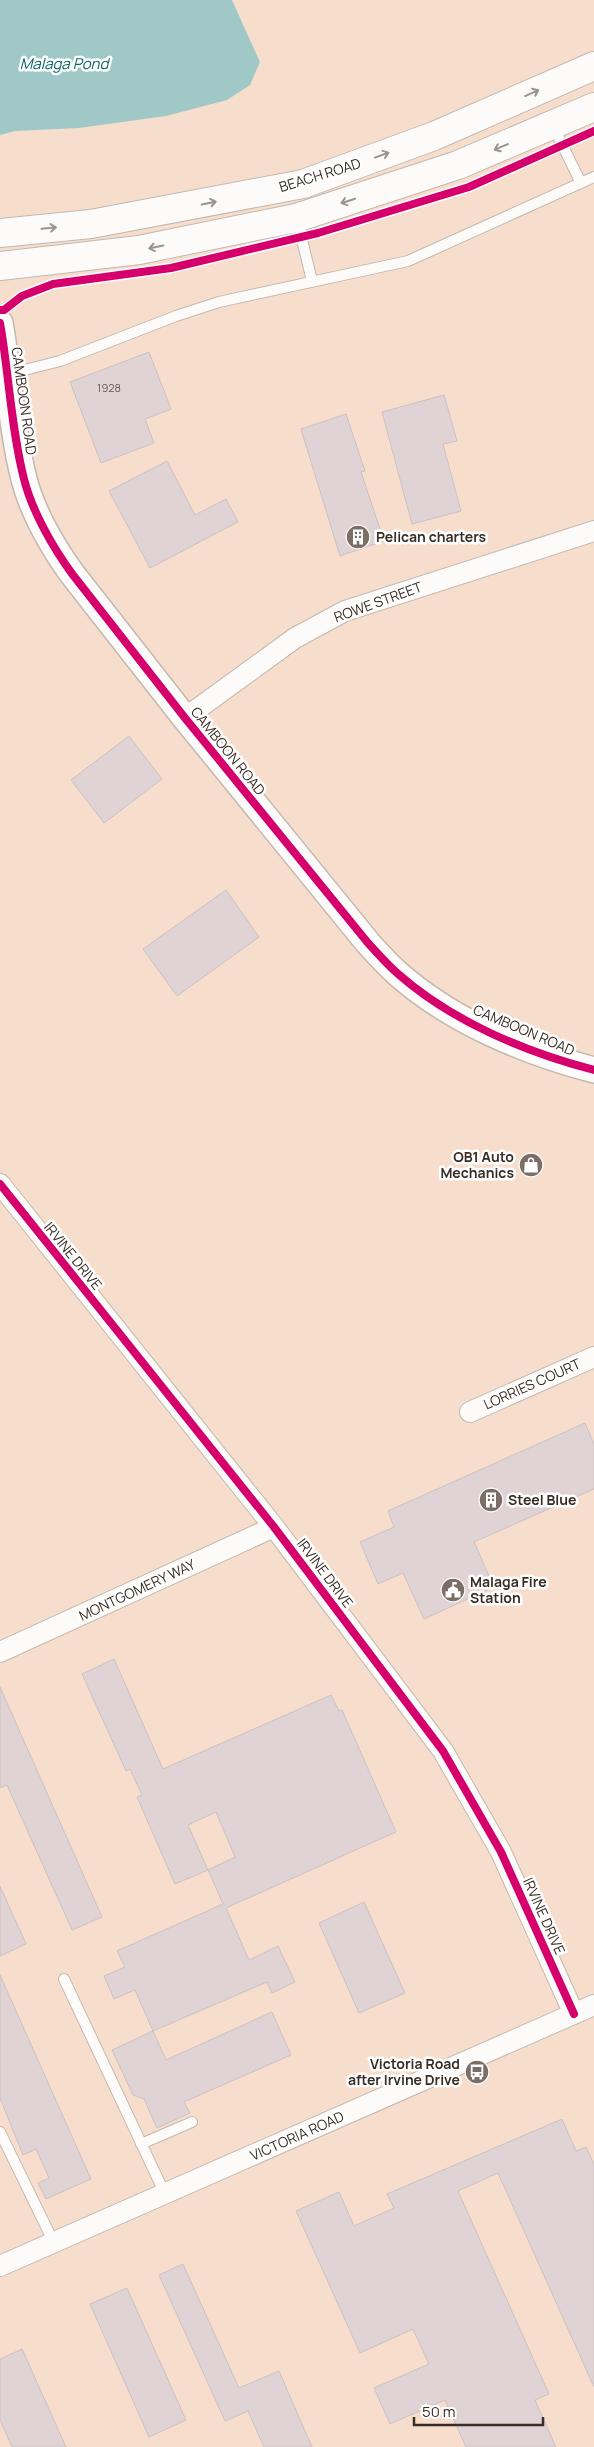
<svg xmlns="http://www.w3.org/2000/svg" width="594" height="2447" font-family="Manrope,sans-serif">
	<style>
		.built { fill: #f7decc }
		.water { fill: #a0c8c6 }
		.building { fill: #e0d3d6; stroke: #ccc0c1; fill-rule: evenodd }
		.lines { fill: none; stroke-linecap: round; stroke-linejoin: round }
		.service-casing { stroke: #c2b8b0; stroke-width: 12 }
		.minor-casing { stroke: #c2b8b0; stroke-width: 22 }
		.tertiary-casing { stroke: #c2b8b0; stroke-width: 28 }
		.secondary-casing { stroke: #c2b8b0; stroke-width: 30 }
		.service { stroke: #fdfbfa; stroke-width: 10 }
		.minor { stroke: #fdfbfa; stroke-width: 20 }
		.tertiary { stroke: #fdfbfa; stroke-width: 25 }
		.secondary { stroke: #fdfbfa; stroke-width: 28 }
		.cycleway-casing { stroke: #fff; stroke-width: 11 }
		.cycleway { stroke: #d6006c; stroke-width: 8 }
		.oneway { stroke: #9a9490 }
		.labels { text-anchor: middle; stroke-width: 5; stroke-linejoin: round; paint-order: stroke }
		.number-label { font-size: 11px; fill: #655954 }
		.street-label { font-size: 14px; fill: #382d25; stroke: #fff }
		.poi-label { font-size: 14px; font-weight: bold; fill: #382d25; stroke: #fff; text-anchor: start }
		.water-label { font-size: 15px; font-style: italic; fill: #096467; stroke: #fff }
	</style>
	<rect width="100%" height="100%" fill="#f4e7df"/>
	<path class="built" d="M0 0H594V2447H0Z"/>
	<path class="water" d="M0 0H232L260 62 250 85 227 100 166 116 79 128 15 131 0 135Z"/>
	<path class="building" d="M149 352 171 409 145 419 154 443 101 463 70 382Z
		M444 395 457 441 443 444 461 511 412 524 382 412Z
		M346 414 365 471 361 472 384 541 340 556 301 429Z
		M167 461 195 515 226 499 238 522 150 568 109 491Z
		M129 736 162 779 104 823 71 780Z
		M226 890 259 937 177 996 143 949Z
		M585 1423 594 1444V1489L474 1542 494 1587 424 1619 403 1573 378 1584 360 1542 394 1527 388 1511Z
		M114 1659 163 1769 331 1695 339 1711 342 1710 396 1832 226 1908 249 1960 278 1946 295 1982 272 1993 267 1982 153 2031 135 1990 114 1999 104 1976 125 1967 117 1951 223 1904 208 1870 175 1884 137 1797 142 1795 130 1769 126 1771 82 1674ZM216 1812 235 1857 208 1870 188 1825Z
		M0 1687 102 1917 72 1930 7 1785 0 1788Z
		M0 1886 26 1944 0 1956Z
		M364 1902 405 1993 359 2013 319 1923Z
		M0 1975 91 2179 46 2199 38 2183 49 2178 36 2149 23 2155 0 2098Z
		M272 2012 291 2055 184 2102 190 2113 157 2128 144 2099 133 2095 112 2050 153 2031 166 2060Z
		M562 2119 576 2151 586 2147 594 2164V2387L498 2173 458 2191 549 2394 535 2400 556 2447H466L445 2400 390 2424 374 2388 429 2364 413 2329 360 2353 296 2211 339 2192 354 2226 394 2208 387 2194Z
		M183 2264 239 2388 279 2371 312 2447H264L248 2411 225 2421 159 2275Z
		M127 2288 186 2420 149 2437 90 2304Z
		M22 2349 66 2447H12L0 2420V2359Z"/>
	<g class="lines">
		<g class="service-casing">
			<path id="service" d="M553 126 581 183
				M297 219 312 281
				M9 374 60 361 176 316 219 302 408 261 594 177
				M64 1979 165 2194
				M0 2132 54 2243
				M141 2144 192 2122"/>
		</g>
		<g class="minor-casing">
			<path id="minor" d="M185 718 295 638 345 611 594 531
				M0 1184 274 1527 443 1751 501 1852 574 2014
				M470 1412 594 1357
				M0 1652 274 1527
				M0 2266 594 2005"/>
		</g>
		<g class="tertiary-casing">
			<path id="tertiary" d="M0 323C9 374 11 428 24 479 32 511 53 548 73 575L185 718 368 943C377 953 387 964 397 973 451 1021 525 1052 594 1070"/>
		</g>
		<g class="secondary-casing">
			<path id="secondary" d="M0 233 91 224 303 184 434 136 594 66
				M0 266 139 250 296 218 458 165 594 107"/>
		</g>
		<use href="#service" class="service"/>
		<use href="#minor" class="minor"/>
		<use href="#tertiary" class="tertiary"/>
		<use href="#secondary" class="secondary"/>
		<g class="cycleway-casing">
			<path id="cycleway" d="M0 310H4L22 296 53 284 171 268 318 233 469 187 594 131
				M0 323C9 374 11 428 24 479 32 511 53 548 73 575L185 718 368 943C377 953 387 964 397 973 451 1021 525 1052 594 1070
				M0 1184 274 1527 443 1751 501 1852 574 2014"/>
		</g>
		<use href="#cycleway" class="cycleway"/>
	</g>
	<defs><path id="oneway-shaft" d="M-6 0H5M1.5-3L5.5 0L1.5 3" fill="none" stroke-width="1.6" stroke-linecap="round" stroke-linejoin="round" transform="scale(1.25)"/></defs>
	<g class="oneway">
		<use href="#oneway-shaft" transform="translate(532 93) rotate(-24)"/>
		<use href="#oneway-shaft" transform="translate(501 147) rotate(157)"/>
		<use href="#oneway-shaft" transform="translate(382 155) rotate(-20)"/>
		<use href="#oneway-shaft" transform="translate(348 201) rotate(162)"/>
		<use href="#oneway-shaft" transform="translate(209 203) rotate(-12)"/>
		<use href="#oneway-shaft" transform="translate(49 228) rotate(-5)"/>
		<use href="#oneway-shaft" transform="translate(156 247) rotate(168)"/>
	</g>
	<defs>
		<g id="building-disc" transform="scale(1.25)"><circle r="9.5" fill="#7a6e66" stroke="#fff"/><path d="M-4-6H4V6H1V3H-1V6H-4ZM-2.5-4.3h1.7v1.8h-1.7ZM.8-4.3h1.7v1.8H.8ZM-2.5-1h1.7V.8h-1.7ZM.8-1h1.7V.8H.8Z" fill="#fff"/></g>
		<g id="shop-disc" transform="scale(1.25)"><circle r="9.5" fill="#7a6e66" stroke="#fff"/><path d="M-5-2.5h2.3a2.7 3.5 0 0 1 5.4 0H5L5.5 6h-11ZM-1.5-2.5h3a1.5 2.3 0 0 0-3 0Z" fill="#fff"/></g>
		<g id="civic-disc" transform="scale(1.25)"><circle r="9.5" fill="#7a6e66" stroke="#fff"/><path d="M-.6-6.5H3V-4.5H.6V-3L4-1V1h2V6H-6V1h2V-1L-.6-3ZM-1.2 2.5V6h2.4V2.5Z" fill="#fff"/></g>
		<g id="bus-disc" transform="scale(1.25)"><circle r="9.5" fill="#7a6e66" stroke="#fff"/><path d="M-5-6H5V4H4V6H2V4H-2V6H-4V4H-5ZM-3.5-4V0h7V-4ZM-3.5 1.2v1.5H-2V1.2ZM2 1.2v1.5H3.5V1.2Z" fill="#fff"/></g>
	</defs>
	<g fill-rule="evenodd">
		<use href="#building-disc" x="358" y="537"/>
		<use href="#shop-disc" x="531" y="1165"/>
		<use href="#building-disc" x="491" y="1500"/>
		<use href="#civic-disc" x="453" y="1590"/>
		<use href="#bus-disc" x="477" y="2072"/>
	</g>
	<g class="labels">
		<g class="number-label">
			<text x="109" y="392">1928</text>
		</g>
		<g class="street-label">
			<text transform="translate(320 175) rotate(-17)" y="5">BEACH ROAD</text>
			<text transform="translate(24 401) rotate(82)" y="5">CAMBOON ROAD</text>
			<text transform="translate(378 602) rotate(-20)" y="5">ROWE STREET</text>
			<text transform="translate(228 751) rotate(51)" y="5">CAMBOON ROAD</text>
			<text transform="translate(524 1030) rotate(23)" y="5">CAMBOON ROAD</text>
			<text transform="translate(73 1256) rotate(51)" y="5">IRVINE DRIVE</text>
			<text transform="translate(532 1384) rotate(-24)" y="5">LORRIES COURT</text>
			<text transform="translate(325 1573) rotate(53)" y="5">IRVINE DRIVE</text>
			<text transform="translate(137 1590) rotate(-25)" y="5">MONTGOMERY WAY</text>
			<text transform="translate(544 1916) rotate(66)" y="5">IRVINE DRIVE</text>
			<text transform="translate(297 2136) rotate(-24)" y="5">VICTORIA ROAD</text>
		</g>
		<g class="poi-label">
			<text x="376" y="542">Pelican charters</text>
			<text x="514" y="1162" text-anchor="end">OB1 Auto<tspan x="514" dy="16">Mechanics</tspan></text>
			<text x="508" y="1505">Steel Blue</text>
			<text x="470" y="1587">Malaga Fire<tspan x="470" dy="16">Station</tspan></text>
			<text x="460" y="2069" text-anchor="end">Victoria Road<tspan x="460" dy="16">after Irvine Drive</tspan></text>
		</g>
		<g class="water-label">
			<text x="64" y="69">Malaga Pond</text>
		</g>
	</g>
	<path d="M414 2417v8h129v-8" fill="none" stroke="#382d25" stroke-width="2.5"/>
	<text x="422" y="2417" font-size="15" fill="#382d25" stroke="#ffffff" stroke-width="4" paint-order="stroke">50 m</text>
</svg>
